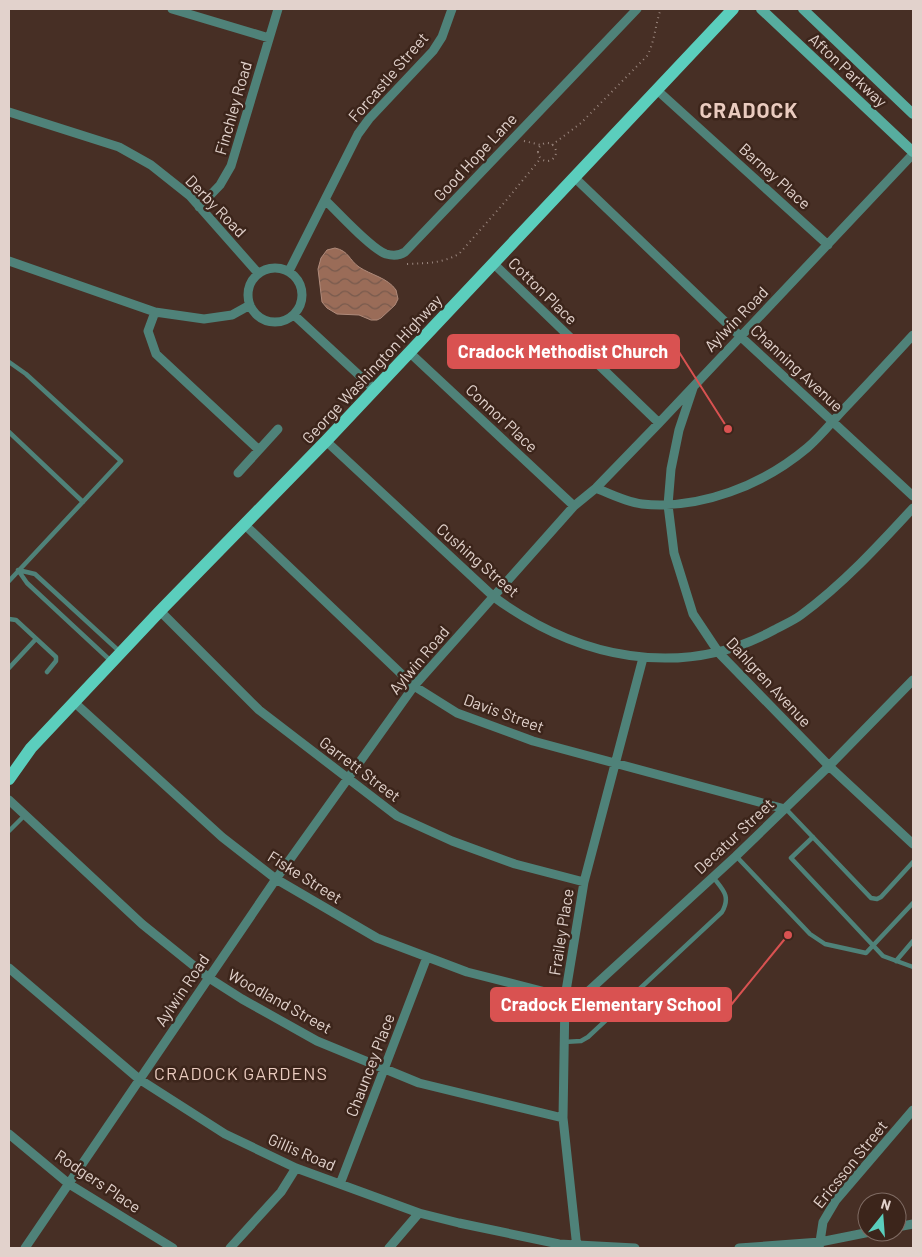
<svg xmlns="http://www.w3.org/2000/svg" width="922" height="1257" font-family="Barlow,sans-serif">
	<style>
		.water { fill: url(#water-waves); stroke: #b08b7b }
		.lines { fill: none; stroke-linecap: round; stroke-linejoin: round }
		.path { stroke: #9a867e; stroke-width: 2; stroke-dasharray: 1 4; stroke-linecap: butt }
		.lane { stroke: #4f8279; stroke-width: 4.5 }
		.street { stroke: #4f8279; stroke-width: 9 }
		.secondary { stroke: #57ad9f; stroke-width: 10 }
		.primary { stroke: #5bcebd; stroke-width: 12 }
		.labels { text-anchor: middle; stroke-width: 5; stroke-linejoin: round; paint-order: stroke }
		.street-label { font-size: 16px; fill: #e2d2cc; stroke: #3c251b }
		.neighbourhood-label { font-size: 18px; letter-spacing: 1px; fill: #eacbbf; stroke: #3c251b }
		.district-label { font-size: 21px; font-weight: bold; letter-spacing: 1px; fill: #eacbbf; stroke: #3c251b }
		.leader { fill: none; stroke: #d95251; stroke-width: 2 }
		.callout-dot { fill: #d95251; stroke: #3c251b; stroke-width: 2 }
		.callout { fill: #d95251; stroke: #d95251; stroke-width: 2 }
		.callout-label { font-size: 18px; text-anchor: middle; font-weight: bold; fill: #fff }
	</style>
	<defs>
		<pattern id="water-waves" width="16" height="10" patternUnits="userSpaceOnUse" patternTransform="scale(1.25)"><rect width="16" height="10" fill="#9a6c58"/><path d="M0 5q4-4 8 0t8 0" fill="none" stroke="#785a4d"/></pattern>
	</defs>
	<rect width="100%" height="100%" fill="#472f25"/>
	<path class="water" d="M335 248C349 251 349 260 359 267 371 275 388 278 396 290L398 299 395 305 381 318 377 320H371L359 315 337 314 327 308 322 302 318 269 321 258 327 250Z"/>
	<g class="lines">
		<path class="path" d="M524 141 541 145
			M538 152a9 9 0 1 1 18 0a9 9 0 1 1-18 0Z
			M552 145 581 123 647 56C655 42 655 24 661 9
			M407 264C427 263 440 264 459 254L504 203 541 158"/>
		<path class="lane" d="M9 362 26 374 121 461 9 581
			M9 432 83 502
			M18 570 35 574 119 651
			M18 570 27 583 112 662
			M9 619 16 620 56 657V661L47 672
			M9 668 35 640
			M786 809 871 898 877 899 881 897 913 862
			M9 831 25 815
			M813 837 791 858 883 956 913 967
			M736 856 810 934 825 944 866 953 913 903
			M896 961 913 941
			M564 1042 581 1041 588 1037 722 912C731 896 723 890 713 877"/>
		<path class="street" d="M172 9 269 38
			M657 90 828 245
			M9 112 119 147 151 165 190 196 258 273
			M575 178 740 336 913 496
			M325 200C338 212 371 249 386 254 393 256 399 256 405 252L637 9
			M199 207 220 185 231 166 278 9
			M9 261 155 312 204 319 232 315 250 305
			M494 264 659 423
			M248 295a27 27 0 1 1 54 0a27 27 0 1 1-54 0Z
			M289 271 358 134 369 119 433 51 442 37 452 9
			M155 312 148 331 156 354 259 450
			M294 315 374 389
			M409 352 574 506
			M693 388 679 430 671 469 668 505 674 553 693 614 719 653 829 766 913 844
			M326 441 494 597C577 658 680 681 774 630 783 625 793 621 801 615 843 584 878 546 913 508
			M238 473 278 429
			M596 488C610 494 626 502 642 504 700 510 763 485 807 448 820 437 831 423 843 410 867 385 890 360 913 335
			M245 525 414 686 457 713 533 741 785 809
			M160 611 259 710 397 816 452 841 515 864 584 882
			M75 703 222 837 276 879 377 938 467 972 565 997H582L736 856 829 766 913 680
			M9 800 142 924 209 978 242 999 317 1041 419 1083 563 1118
			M9 968 139 1079 225 1134 296 1168 419 1213 459 1223 559 1244 635 1248
			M9 1134 69 1184 173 1248
			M340 1184 427 957
			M897 1227 913 1224
			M25 1248 276 879 414 686 574 506 596 488 659 423 913 154
			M230 1248 281 1192 296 1168
			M389 1248 419 1213
			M577 1248 563 1118 565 997 584 882 643 658
			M739 1248 820 1242 870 1232
			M819 1248 823 1222 836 1200 913 1110"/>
		<path class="secondary" d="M761 9 913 152
			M803 9 913 114"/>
		<path class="primary" d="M9 779 31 748 160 611 326 441 733 9"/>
	</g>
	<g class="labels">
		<g class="street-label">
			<text transform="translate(848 70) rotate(43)" y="6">Afton Parkway</text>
			<text transform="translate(388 77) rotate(-49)" y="6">Forcastle Street</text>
			<text transform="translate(233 108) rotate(-74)" y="6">Finchley Road</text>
			<text transform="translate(475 157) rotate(-47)" y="6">Good Hope Lane</text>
			<text transform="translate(775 176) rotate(42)" y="6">Barney Place</text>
			<text transform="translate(216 206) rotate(46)" y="6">Derby Road</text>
			<text transform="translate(543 291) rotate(44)" y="6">Cotton Place</text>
			<text transform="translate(736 319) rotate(-46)" y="6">Aylwin Road</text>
			<text transform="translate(797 368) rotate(43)" y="6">Channing Avenue</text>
			<text transform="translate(372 369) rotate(-47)" y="6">George Washington Highway</text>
			<text transform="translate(502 418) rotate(43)" y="6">Connor Place</text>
			<text transform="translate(478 560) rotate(41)" y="6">Cushing Street</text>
			<text transform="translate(419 660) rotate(-50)" y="6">Aylwin Road</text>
			<text transform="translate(769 682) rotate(47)" y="6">Dahlgren Avenue</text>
			<text transform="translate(504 713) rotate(20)" y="6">Davis Street</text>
			<text transform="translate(360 769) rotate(37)" y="6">Garrett Street</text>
			<text transform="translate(734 836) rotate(-43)" y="6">Decatur Street</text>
			<text transform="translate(305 877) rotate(32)" y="6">Fiske Street</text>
			<text transform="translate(561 932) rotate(-81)" y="6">Frailey Place</text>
			<text transform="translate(182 990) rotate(-56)" y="6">Aylwin Road</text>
			<text transform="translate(280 1001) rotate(29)" y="6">Woodland Street</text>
			<text transform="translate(370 1065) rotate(-69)" y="6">Chauncey Place</text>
			<text transform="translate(302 1152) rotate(23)" y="6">Gillis Road</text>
			<text transform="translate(850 1164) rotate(-51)" y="6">Ericsson Street</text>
			<text transform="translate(98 1181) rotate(34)" y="6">Rodgers Place</text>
		</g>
		<g class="neighbourhood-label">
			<text x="241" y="1080">CRADOCK GARDENS</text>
		</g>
		<g class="district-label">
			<text x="749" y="118">CRADOCK</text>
		</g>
	</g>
	<path class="leader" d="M728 429L679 352M788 935L731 1005"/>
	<g class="callout-dot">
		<circle cx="728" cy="429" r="5"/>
		<circle cx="788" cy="935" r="5"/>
	</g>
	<g class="callout">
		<rect x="448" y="335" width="231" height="33" rx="5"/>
		<rect x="491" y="988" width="240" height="33" rx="5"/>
	</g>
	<g class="callout-label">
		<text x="563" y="358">Cradock Methodist Church</text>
		<text x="611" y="1011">Cradock Elementary School</text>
	</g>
	<rect width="922" height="1257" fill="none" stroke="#e2d2cc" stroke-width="20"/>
	<g transform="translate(882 1217) rotate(17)"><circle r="24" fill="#3c251b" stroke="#7e6a62"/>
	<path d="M0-4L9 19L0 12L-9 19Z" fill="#5acebd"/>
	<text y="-8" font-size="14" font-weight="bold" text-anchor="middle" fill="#e2d2cc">N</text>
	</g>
</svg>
